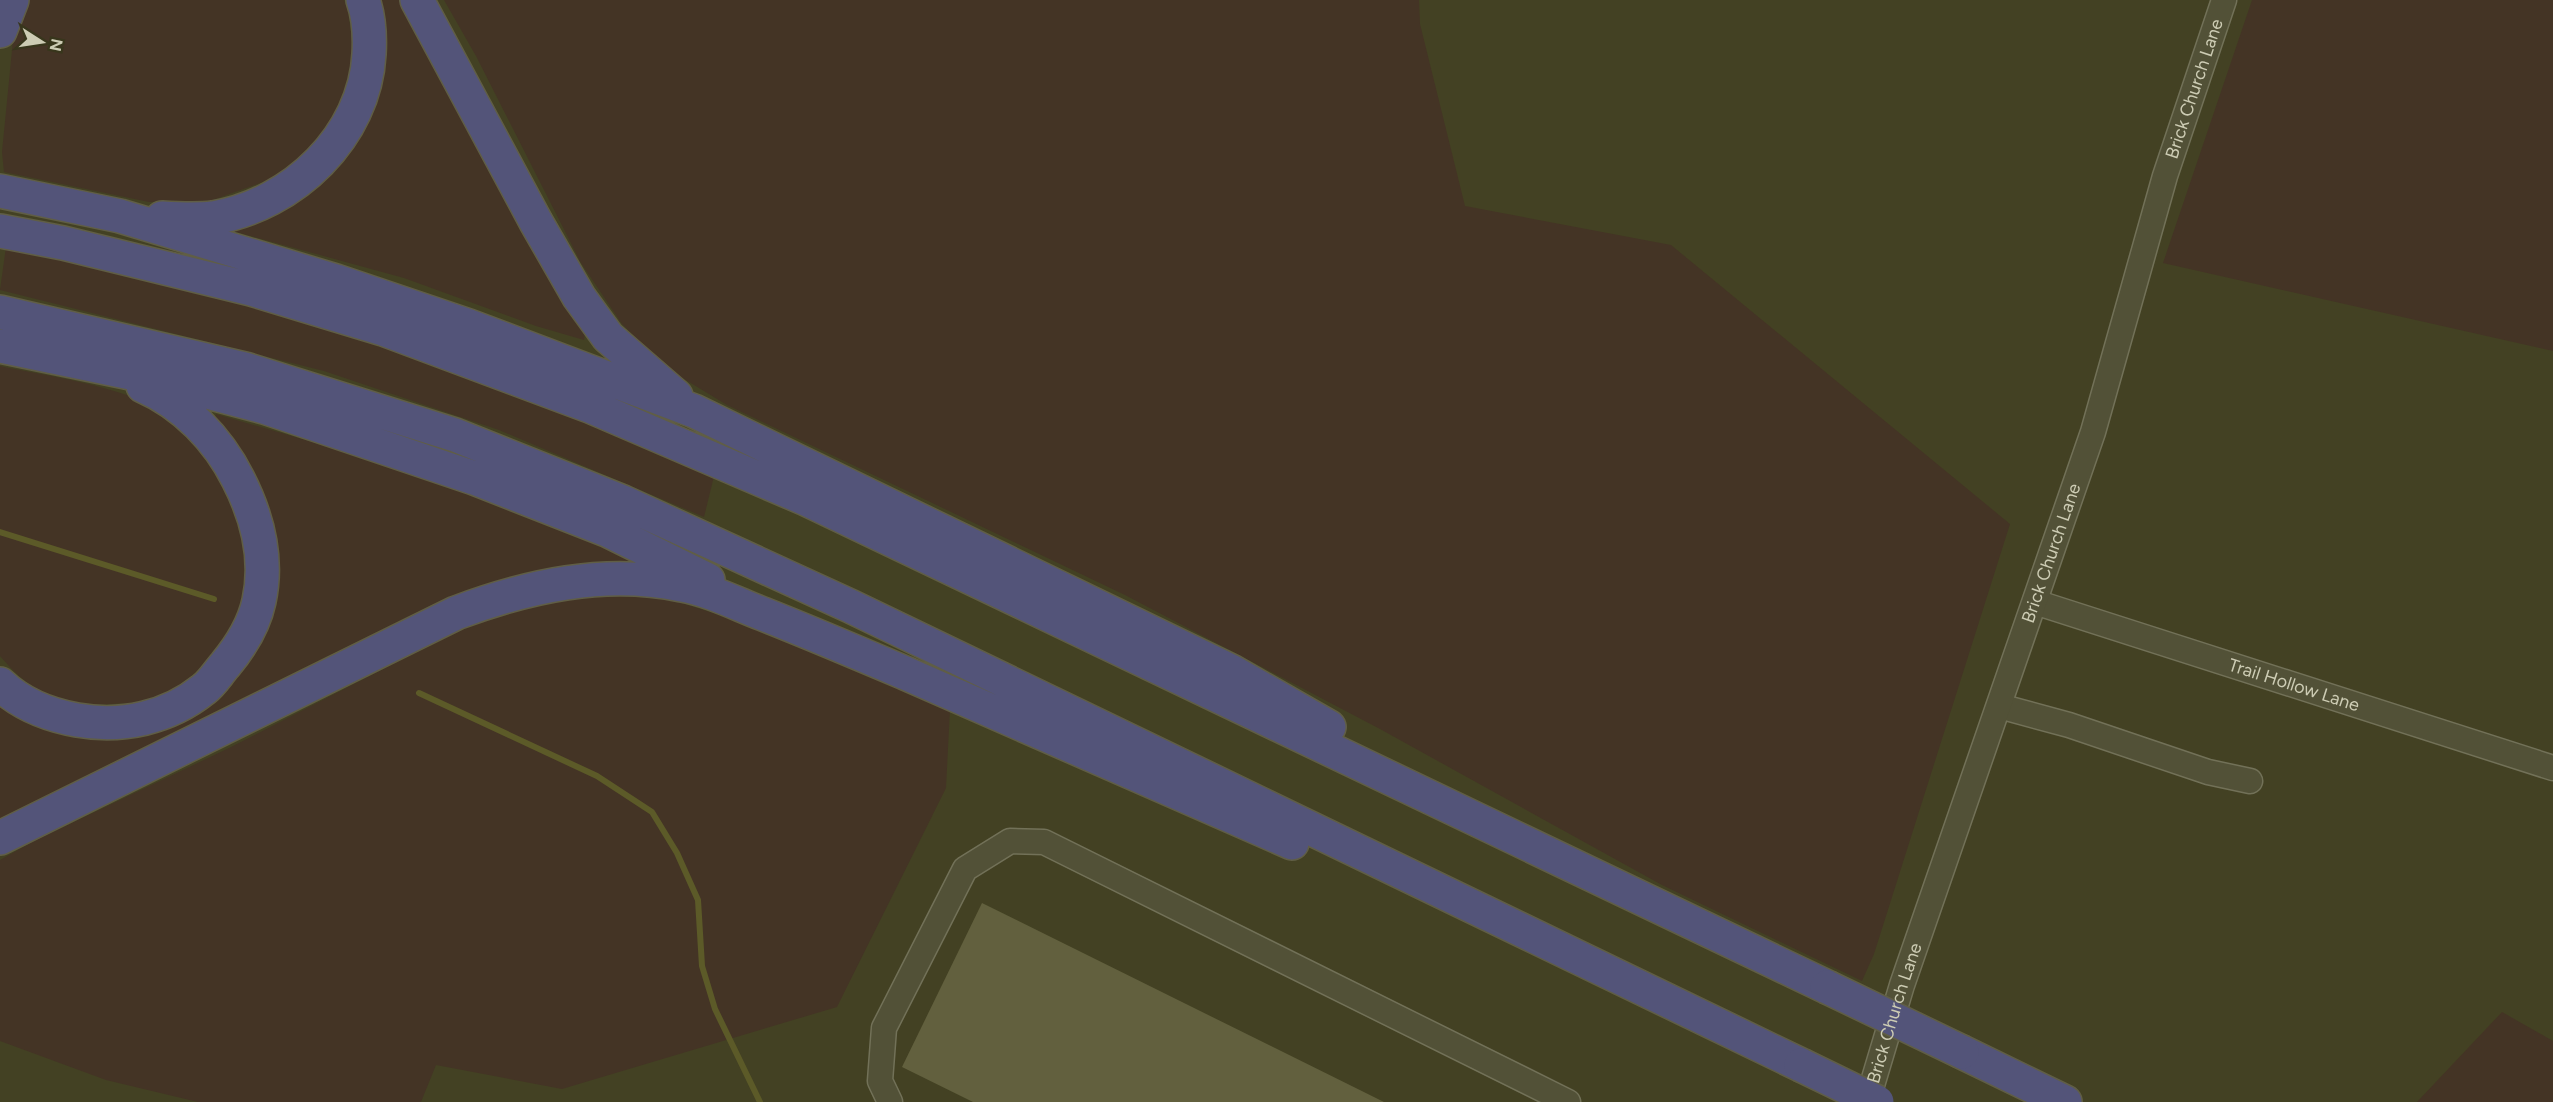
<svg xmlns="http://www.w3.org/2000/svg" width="2553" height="1102" font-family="Figtree,sans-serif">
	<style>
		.green { fill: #443425 }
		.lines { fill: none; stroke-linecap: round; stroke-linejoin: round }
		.stream { stroke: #5c5a28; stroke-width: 6 }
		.building { fill: #62603e }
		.minor-casing { stroke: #727158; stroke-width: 27 }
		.highway-casing { stroke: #605e45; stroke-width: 36 }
		.minor { stroke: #525137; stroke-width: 24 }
		.highway { stroke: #535479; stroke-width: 33 }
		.highway-bridge-casing { stroke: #605e45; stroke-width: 36; stroke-linecap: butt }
		.highway-bridge { stroke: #535479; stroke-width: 33 }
		.labels { text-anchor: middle; stroke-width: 6; stroke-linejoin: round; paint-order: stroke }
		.street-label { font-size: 18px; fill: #cdccb4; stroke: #38361c }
	</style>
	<rect width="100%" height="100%" fill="#434123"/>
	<path class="green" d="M24 0H344L348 11 354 54 340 109 313 149 271 179 210 201 149 202 4 172 2 152 13 40Z
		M373 0H403L585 332 584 340 536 326 404 278 225 229 334 162Z
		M444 0H1419L1420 24 1465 206 1671 245 2010 524 1874 954 1862 981 1662 885 1380 729 1125 595 727 405 666 368 622 324 581 263 476 56Z
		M2252 0H2553V351L2163 263Z
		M6 247 200 290 376 342 546 401 715 472 704 517 499 430 324 371 0 290Z
		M0 366C48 376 119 386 162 410 185 423 202 448 216 470 243 512 256 584 232 630 223 648 209 662 194 674 179 687 158 700 138 703 129 704 120 703 111 704 60 706 32 694 0 656Z
		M216 414 357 455 469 493 663 570 604 567 0 823V698L36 721 202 707 237 676 259 640 272 527 249 462 214 421Z
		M610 592 666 598 735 620 950 709 946 788 837 1007 562 1089 436 1065 421 1102H198L106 1080 0 1041V860L34 841 231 747 465 627 546 599Z
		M2502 1012 2553 1041V1102H2417Z"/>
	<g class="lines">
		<path class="stream" d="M0 532 214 599
			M419 693 597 776 652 812 677 853 698 900 702 966 715 1009 760 1102"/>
	</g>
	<path class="building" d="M982 903 1384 1102H973L902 1067Z"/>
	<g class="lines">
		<g class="minor-casing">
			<g id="minor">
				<path id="s1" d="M2035 602 2553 768"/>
				<path d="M1999 706 2069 725 2208 772 2250 781"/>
				<path d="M890 1102 880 1081 884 1028 965 869 1010 841 1044 842 1568 1102"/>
				<path id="s2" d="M1867 1102 1902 985 2093 432 2165 176 2224 0"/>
			</g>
		</g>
		<g class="highway-casing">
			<path id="highway" d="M417 0 536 222 579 297 608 337 676 396
				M0 31 12 0
				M0 191 120 216 336 281 469 326 694 411 1231 671 1329 727
				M162 218C179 219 196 220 213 218 293 205 365 136 369 54 370 37 369 17 363 0
				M0 231 63 243 251 289 383 329 592 407 806 499 1827 987
				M0 312 245 369 455 435 623 502 850 606 1801 1065
				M0 346 155 378 264 407 474 478 609 531 708 580
				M0 684C21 704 49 715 77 720 122 728 168 718 204 689 212 683 218 673 225 665 240 647 254 625 259 601 268 559 257 516 238 479 218 439 184 404 143 386
				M0 838 456 613C528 586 604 569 682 585 710 590 737 604 763 614 811 633 858 653 905 673 1034 730 1163 787 1292 843
				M1962 1052 2065 1102"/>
		</g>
		<use href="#minor" class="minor"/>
		<use href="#highway" class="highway"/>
		<g class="highway-bridge-casing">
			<path id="highway-bridge" d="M1827 987 1962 1052
				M1801 1065 1877 1102"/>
		</g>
		<use href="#highway-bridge" class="highway-bridge"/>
	</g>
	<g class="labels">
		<g class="street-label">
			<text dy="6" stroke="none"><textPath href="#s2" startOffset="1065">Brick Church Lane</textPath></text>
			<text dy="6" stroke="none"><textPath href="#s2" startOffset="579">Brick Church Lane</textPath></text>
			<text dy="6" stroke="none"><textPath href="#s1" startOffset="272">Trail Hollow Lane</textPath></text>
			<text dy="6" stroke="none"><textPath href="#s2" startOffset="93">Brick Church Lane</textPath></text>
		</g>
	</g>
	<g transform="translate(42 42) rotate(102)" stroke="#38361c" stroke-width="4.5" paint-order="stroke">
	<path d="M0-4.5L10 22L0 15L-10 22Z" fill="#cdccb4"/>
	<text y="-9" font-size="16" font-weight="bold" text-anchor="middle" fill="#cdccb4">N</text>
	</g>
</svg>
